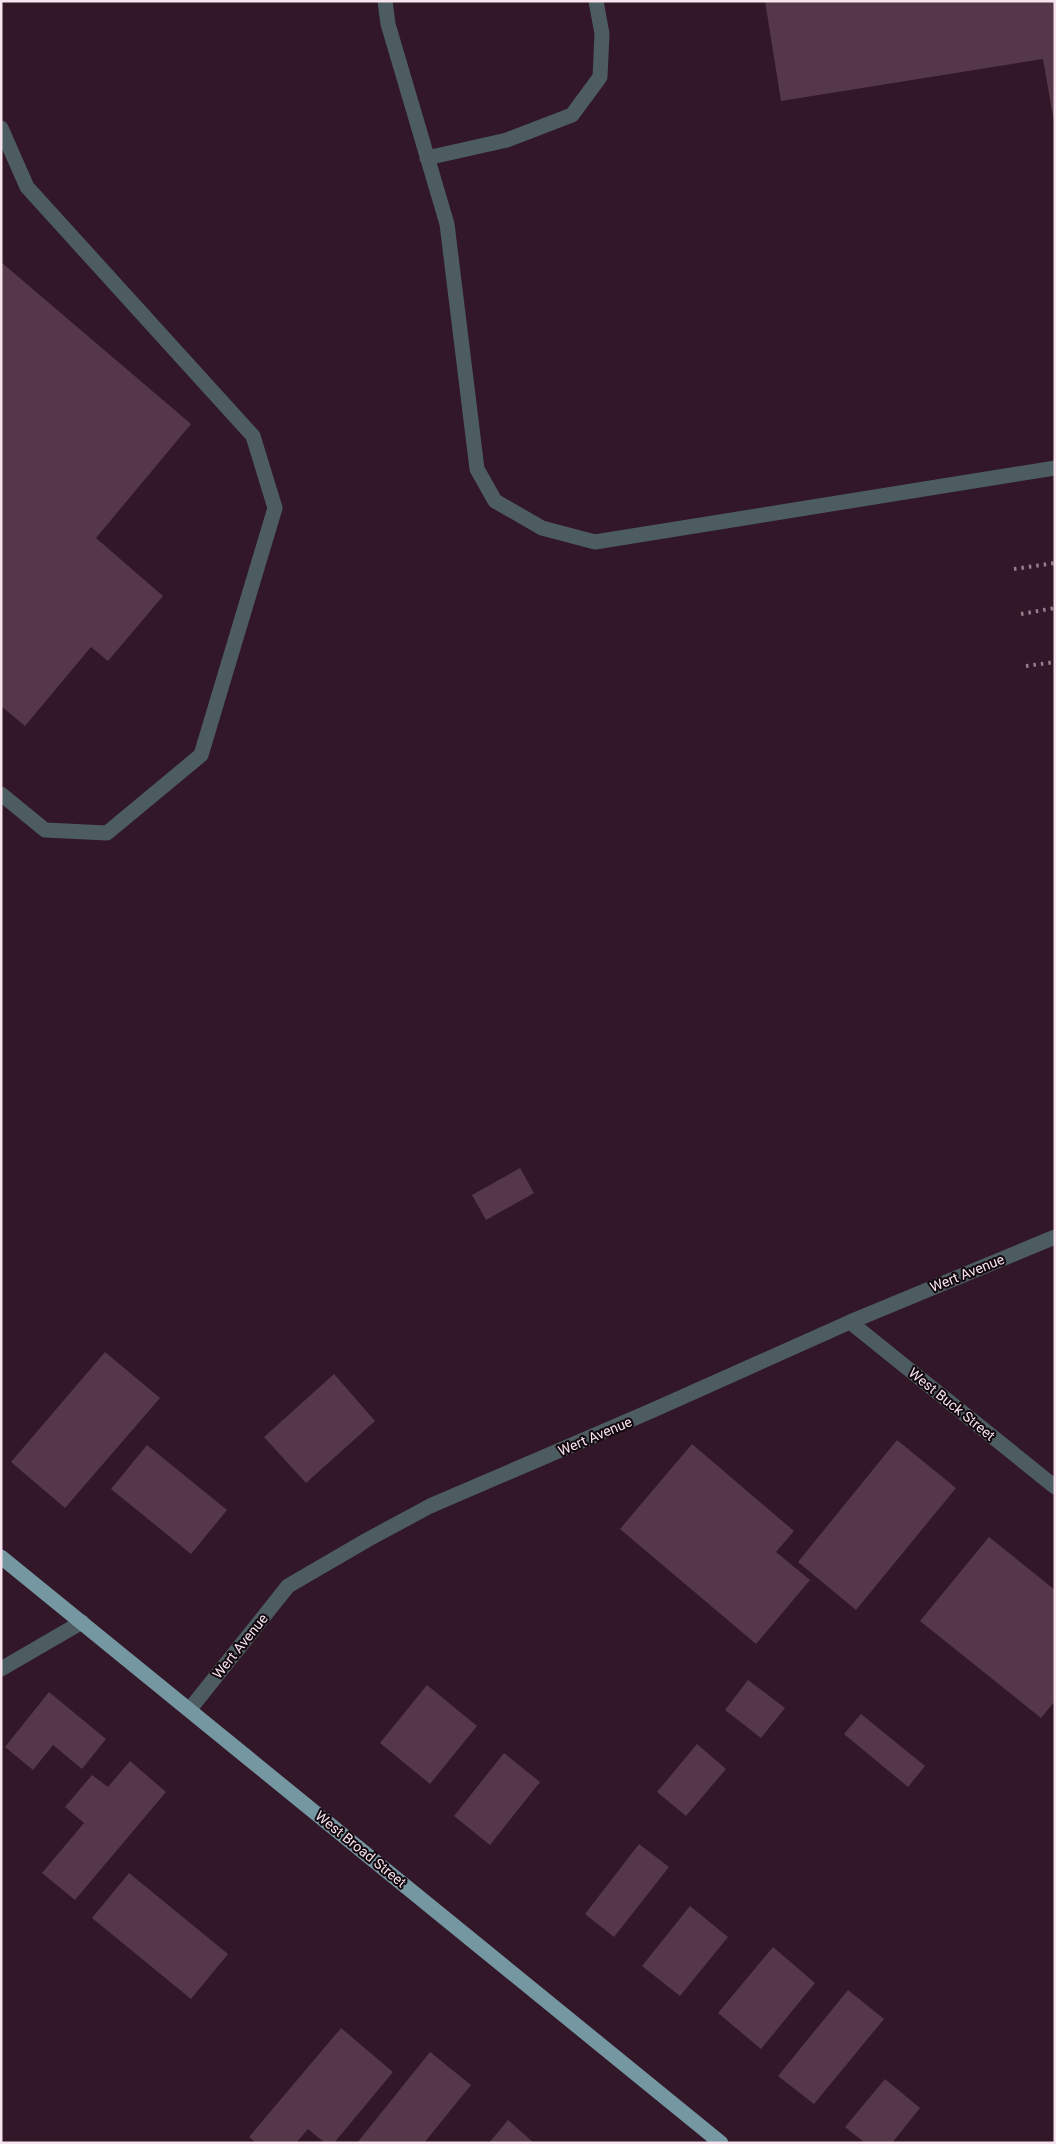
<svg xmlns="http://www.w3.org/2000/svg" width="1056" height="2144" font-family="Roboto,sans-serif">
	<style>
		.building { fill: #543849 }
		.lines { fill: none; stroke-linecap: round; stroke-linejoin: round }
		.minor { stroke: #4c5c61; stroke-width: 15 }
		.major { stroke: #7597a2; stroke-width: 15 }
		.rail { stroke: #957e8b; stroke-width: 4; stroke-dasharray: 2.5 5; stroke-linecap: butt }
		.labels { text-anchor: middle; stroke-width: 4; stroke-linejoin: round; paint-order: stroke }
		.street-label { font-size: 14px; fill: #f7e4ee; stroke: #12070d }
	</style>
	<rect width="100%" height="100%" fill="#311727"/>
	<path class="building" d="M765 1H1055V128L1043 59 781 101Z
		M1 262 191 424 96 538 163 596 108 661 91 647 25 726 1 706Z
		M520 1168 534 1193 486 1220 472 1195Z
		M105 1352 160 1398 65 1508 11 1462Z
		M334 1374 375 1421 306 1483 264 1437Z
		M897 1440 956 1488 856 1610 798 1562Z
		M692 1444 794 1531 776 1552 810 1580 756 1644 620 1529Z
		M147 1445 227 1510 191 1554 111 1489Z
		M989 1537 1055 1590V1701L1041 1718 920 1621Z
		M748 1680 785 1708 761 1738 725 1710Z
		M427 1685 477 1726 430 1784 380 1743Z
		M49 1692 106 1739 82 1769 53 1745 33 1770 5 1747Z
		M861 1714 925 1766 908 1787 844 1734Z
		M697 1744 726 1769 686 1816 657 1792Z
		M504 1753 540 1782 490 1845 454 1816Z
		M130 1761 166 1792 75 1900 42 1873 84 1823 65 1807 92 1775 108 1787Z
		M639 1844 669 1867 614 1937 585 1914Z
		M129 1873 228 1954 191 1999 92 1918Z
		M690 1906 728 1937 680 1996 642 1966Z
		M773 1947 815 1983 761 2049 718 2013Z
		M848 1990 884 2019 814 2104 778 2076Z
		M341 2028 393 2072 334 2143H325L308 2129 296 2143H256L249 2137Z
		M430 2052 471 2085 424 2143H357Z
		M885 2079 920 2108 892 2143H865L845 2127Z
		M508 2120 534 2143H489Z"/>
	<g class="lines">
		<path class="minor" d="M385 1 388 24 447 224 477 469 495 501 542 528 595 542 1055 468
			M1 128 27 187 253 436 275 508 201 755 107 833 45 830 1 794
			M427 158 507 140 572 115 600 77 602 34 596 1
			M850 1322 1055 1487
			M1 1669 82 1622
			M190 1709 288 1586 367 1540 430 1506 651 1411 850 1322 1055 1237"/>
		<path class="major" d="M1 1557 721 2143"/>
		<path class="rail" d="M1014 569 1055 563
			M1021 614 1055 608
			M1026 666 1055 662"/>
	</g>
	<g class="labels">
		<g class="street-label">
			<text transform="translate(967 1273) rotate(-22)" y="5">Wert Avenue</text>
			<text transform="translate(952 1404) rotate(39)" y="5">West Buck Street</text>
			<text transform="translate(595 1436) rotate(-23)" y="5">Wert Avenue</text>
			<text transform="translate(240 1646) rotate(-51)" y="5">Wert Avenue</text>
			<text transform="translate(361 1849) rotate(39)" y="5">West Broad Street</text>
		</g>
	</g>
	<rect width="1056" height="2144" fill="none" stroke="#f7e4ee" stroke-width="5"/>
</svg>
